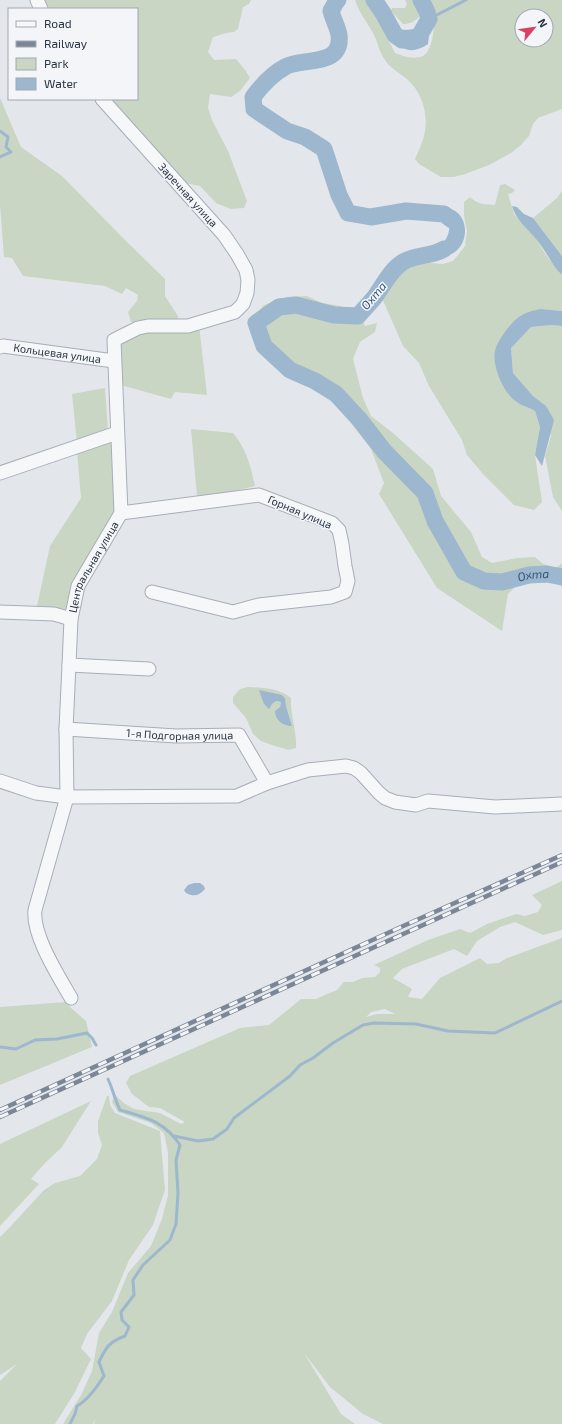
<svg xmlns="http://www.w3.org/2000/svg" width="562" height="1424" font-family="'Exo 2',sans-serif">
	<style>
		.green { fill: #c9d6c3; fill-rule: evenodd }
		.water { fill: #9cb7ce }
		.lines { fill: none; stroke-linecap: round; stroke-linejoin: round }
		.stream { stroke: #9cb7ce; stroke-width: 3 }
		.river { stroke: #9cb7ce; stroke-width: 17 }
		.minor-casing { stroke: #a7aeb7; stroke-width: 15 }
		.minor { stroke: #f6f7f9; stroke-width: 13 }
		.rail-casing { stroke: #7b8796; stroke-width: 4.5 }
		.rail { stroke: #f3f5f9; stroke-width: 3; stroke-dasharray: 9; stroke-linecap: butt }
		.labels { text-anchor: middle; stroke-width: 3; stroke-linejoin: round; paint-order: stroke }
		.street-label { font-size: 11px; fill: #293545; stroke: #f3f5f9 }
		.water-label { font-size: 12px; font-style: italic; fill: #30567c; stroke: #f3f5f9 }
	</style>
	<rect width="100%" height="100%" fill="#e3e7ec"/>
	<path class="green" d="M44 0H251L249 4 243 7 238 29 234 32 226 33 213 37 208 52 214 60 236 59 246 71 250 78 240 91 231 97 210 94 208 108 212 120 228 151 247 201 244 208 231 209 216 203 200 186 181 182 110 99H137V9H47Z
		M355 0H368C374 5 376 9 377 18L395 53C403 56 414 60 423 56 433 50 436 24 432 14 430 9 427 5 425 0H562V109L538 118 533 124 529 136 521 145 511 153 489 165 465 174 454 177H441L419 164 415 159C418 152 422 144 424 136 429 116 423 94 408 80 400 73 391 69 385 60 379 52 378 43 374 35 368 23 359 13 355 0ZM522 16H546V40H522Z
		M405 0H413L418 10 419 17C414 22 410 24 403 24 399 19 394 15 391 10L392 8H405L407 4Z
		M0 98 21 147 62 176 127 242 165 279V296L178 316V322L175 325 131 322 128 312 137 301 138 295 126 288 122 294 105 286 23 276 12 258 4 257 0 205V157L11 152 7 147 8 137 1 132 0 128Z
		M0 133 7 138 5 148 9 152 0 156Z
		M505 184 515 190 512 193 508 194 514 214 537 240 548 258 562 275V311L541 309 501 338 522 405 535 411 540 427 535 455 542 502 534 510 514 505 483 474 467 455 462 440 429 386 419 363 403 346 382 298 389 281 406 268 415 264 430 263 443 264 453 261 459 254 465 246 467 231 464 216V202L470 197C478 205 485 204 495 205L500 185Z
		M562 191V256L533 218 557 198Z
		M307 296 322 303 341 306 362 318 365 326 377 323 375 332 360 342 353 359 363 398 371 416 393 433 433 469 441 496 471 532 482 557 492 563 517 558 535 557 542 563 555 569 562 563V588L557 576 548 581 517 585 508 594 502 631 437 588 379 494 384 483 371 449 347 418 332 400 288 375 257 351 252 332 254 316 264 305 287 297Z
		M199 325 207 395 175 392 171 399 117 384 116 343 130 335Z
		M552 325 562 326V511L553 497 545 456 551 436 546 406 533 396 513 373 511 347 531 327Z
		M105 388 108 431 77 443 72 394Z
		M191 429 233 433C246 448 251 467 255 486L235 491 197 496Z
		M107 440 110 442 112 446 114 518 71 583 66 609 37 606 50 546 81 498 77 451Z
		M248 687C263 688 279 688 291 698 290 715 297 731 296 748L289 750 275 746 261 741 253 734 246 718 233 703V697L240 689ZM282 695 285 698 286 706 292 726 280 707 281 702 276 701 272 704Z
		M562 881V930L543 935 515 922 500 927 477 941 467 956 454 949 402 969 393 978 412 989 408 997 422 999 440 978 480 958 487 964 499 963 507 958 562 938V1424H383L363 1414 330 1387 304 1353 341 1414 355 1424H94L95 1419 93 1424H63L81 1395 92 1371 99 1333 112 1312 128 1273 151 1246 162 1219 168 1195V1153L164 1133 151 1123 118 1112 112 1102 114 1094 125 1104 134 1109 160 1113 181 1124 185 1122 160 1108 149 1107 132 1094 126 1083 130 1076 240 1028 269 1025 301 999H316L325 995 337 990 344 982H353L362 978 375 977 380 972V968L374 965 428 940 460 929 470 933 487 924 516 914 525 916 538 912 542 905 532 895ZM385 1009 395 1014H377L366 1017 371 1012Z
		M66 1002 71 1008 86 1021 92 1047 0 1085V1007Z
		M107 1096H109L110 1105 115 1113 160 1131 165 1190 153 1225 129 1260 112 1301 87 1334 81 1348 91 1359 75 1392 55 1424H0V1381L17 1364 0 1375V1237L10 1227 44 1190 55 1183 80 1176 97 1159 102 1145 98 1133V1121Z
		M91 1101 62 1147 45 1163 31 1179 39 1184 0 1226V1144Z"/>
	<path class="water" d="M427 12C431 22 429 34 428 44 415 53 403 53 395 39 392 34 391 28 389 23 399 31 406 31 418 28Z
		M512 206 517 207 524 214 533 218 562 256V275C551 265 546 250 536 239 527 228 516 220 512 206Z
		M445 208C476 209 473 270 422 255 427 253 432 252 437 249 446 243 456 225 443 217 439 215 435 214 431 213Z
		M541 309 562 311V326L552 325 531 327 511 348 513 373 533 396 546 406 554 420 542 466 535 455 540 427 535 411C528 407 519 405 513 399 502 389 492 365 495 351 497 343 502 336 507 329 518 316 524 312 541 309Z
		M259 690 282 695 285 698 286 706 292 726C283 726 275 720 275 711L280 707 281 702 276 701 272 704 269 709 264 704Z
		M194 883H200L204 886 205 889C199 896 194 897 186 893L184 890 188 885Z"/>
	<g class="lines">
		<path class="stream" d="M429 19 466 0
			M0 131 8 137 6 147 11 152 0 157
			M0 1047 16 1049 35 1040 57 1039 87 1033 92 1038 96 1045
			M174 1136 198 1141 213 1139 227 1129 234 1118 290 1076 300 1065 313 1058 333 1043 363 1025 374 1023 416 1024 448 1031 495 1033 562 1001
			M70 1424 75 1414 77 1406C88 1400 97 1387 104 1376L99 1362C106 1347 109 1342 125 1336L129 1327 122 1320 121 1312 134 1295 133 1280 143 1265 170 1240 176 1224 178 1193 176 1160 180 1145C164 1121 147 1118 120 1110 115 1100 113 1090 108 1079"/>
		<g class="river">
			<path d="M338 0 336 2 331 11C333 19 338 28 339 35 343 68 302 57 285 67 272 74 262 85 253 97L254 109 287 131 305 137 324 149 339 195 348 213 371 217 406 211 444 214 452 220"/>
			<path d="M374 0 383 13 395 35 402 40H413L418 38 429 19 427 12 421 0"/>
			<path id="s1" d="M444 249C431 257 416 254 403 262 390 270 383 286 374 298 369 304 363 310 358 316L334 315 296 305 279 307 256 323 264 346 290 370 315 381 336 394 360 420 384 451 425 493 435 521 464 572 484 581 502 582 529 575 547 574 562 577"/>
		</g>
		<g class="minor-casing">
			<g id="minor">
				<path d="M37 0 41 9"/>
				<path id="s2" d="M0 347 3 346 114 361"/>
				<path d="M0 473 117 433"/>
				<path d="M121 513 259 495 332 523 339 530 342 544 345 566 348 581 345 592 331 597 259 605 233 612 152 592"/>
				<path d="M0 612 54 614 71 619"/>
				<path d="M69 665 149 669"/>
				<path id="s3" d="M66 729 176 736 239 735 267 783"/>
				<path d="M0 781 36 793 67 797 237 796 267 783 308 770 346 766 354 768 361 773 379 793 385 798 395 802 416 805 428 801 495 807 562 804"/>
				<path id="s4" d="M71 998C58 975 32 935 35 910L67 797 66 729 69 665 71 619 78 586 121 513 114 340 138 328 148 326H188L235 312 243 304 247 293 248 280 246 270 237 254 224 235 102 99"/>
			</g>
		</g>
		<use href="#minor" class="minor"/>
		<g class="rail-casing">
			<path id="rail" d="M0 1110 401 927 562 855
				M0 1117 562 862"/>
		</g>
		<use href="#rail" class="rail"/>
	</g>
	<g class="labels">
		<g class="street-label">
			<text transform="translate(188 195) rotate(48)" y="4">Заречная улица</text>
			<text dy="4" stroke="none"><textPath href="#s2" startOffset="58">Кольцевая улица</textPath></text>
			<text transform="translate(300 512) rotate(23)" y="4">Горная улица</text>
			<text dy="4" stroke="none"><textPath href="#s4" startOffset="449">Центральная улица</textPath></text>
			<text dy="4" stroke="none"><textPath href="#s3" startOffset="114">1-я Подгорная улица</textPath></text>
		</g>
		<g class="water-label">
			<text transform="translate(374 296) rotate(-50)" y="4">Охта</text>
			<text dy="4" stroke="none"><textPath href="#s1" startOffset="628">Охта</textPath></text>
		</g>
	</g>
	<rect x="8" y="8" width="130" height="92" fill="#f3f5f9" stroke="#a2a8b1"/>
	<rect x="16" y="21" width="20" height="6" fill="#f6f7f9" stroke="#a2a8b1"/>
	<text x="44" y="28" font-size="12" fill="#293545">Road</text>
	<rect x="16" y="41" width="20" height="6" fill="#7b8796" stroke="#a2a8b1"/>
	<text x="44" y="48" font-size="12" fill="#293545">Railway</text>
	<rect x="16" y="58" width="20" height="12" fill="#c9d6c3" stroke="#a2a8b1"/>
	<text x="44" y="68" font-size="12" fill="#293545">Park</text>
	<rect x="16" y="78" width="20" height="12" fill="#9cb7ce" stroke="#a2a8b1"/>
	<text x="44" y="88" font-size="12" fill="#293545">Water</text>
	<g transform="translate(534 28) rotate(61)"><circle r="19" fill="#f3f5f9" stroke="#a2a8b1"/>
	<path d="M0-3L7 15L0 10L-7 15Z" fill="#d8415f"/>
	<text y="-6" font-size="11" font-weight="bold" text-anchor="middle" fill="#293545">N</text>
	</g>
</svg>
